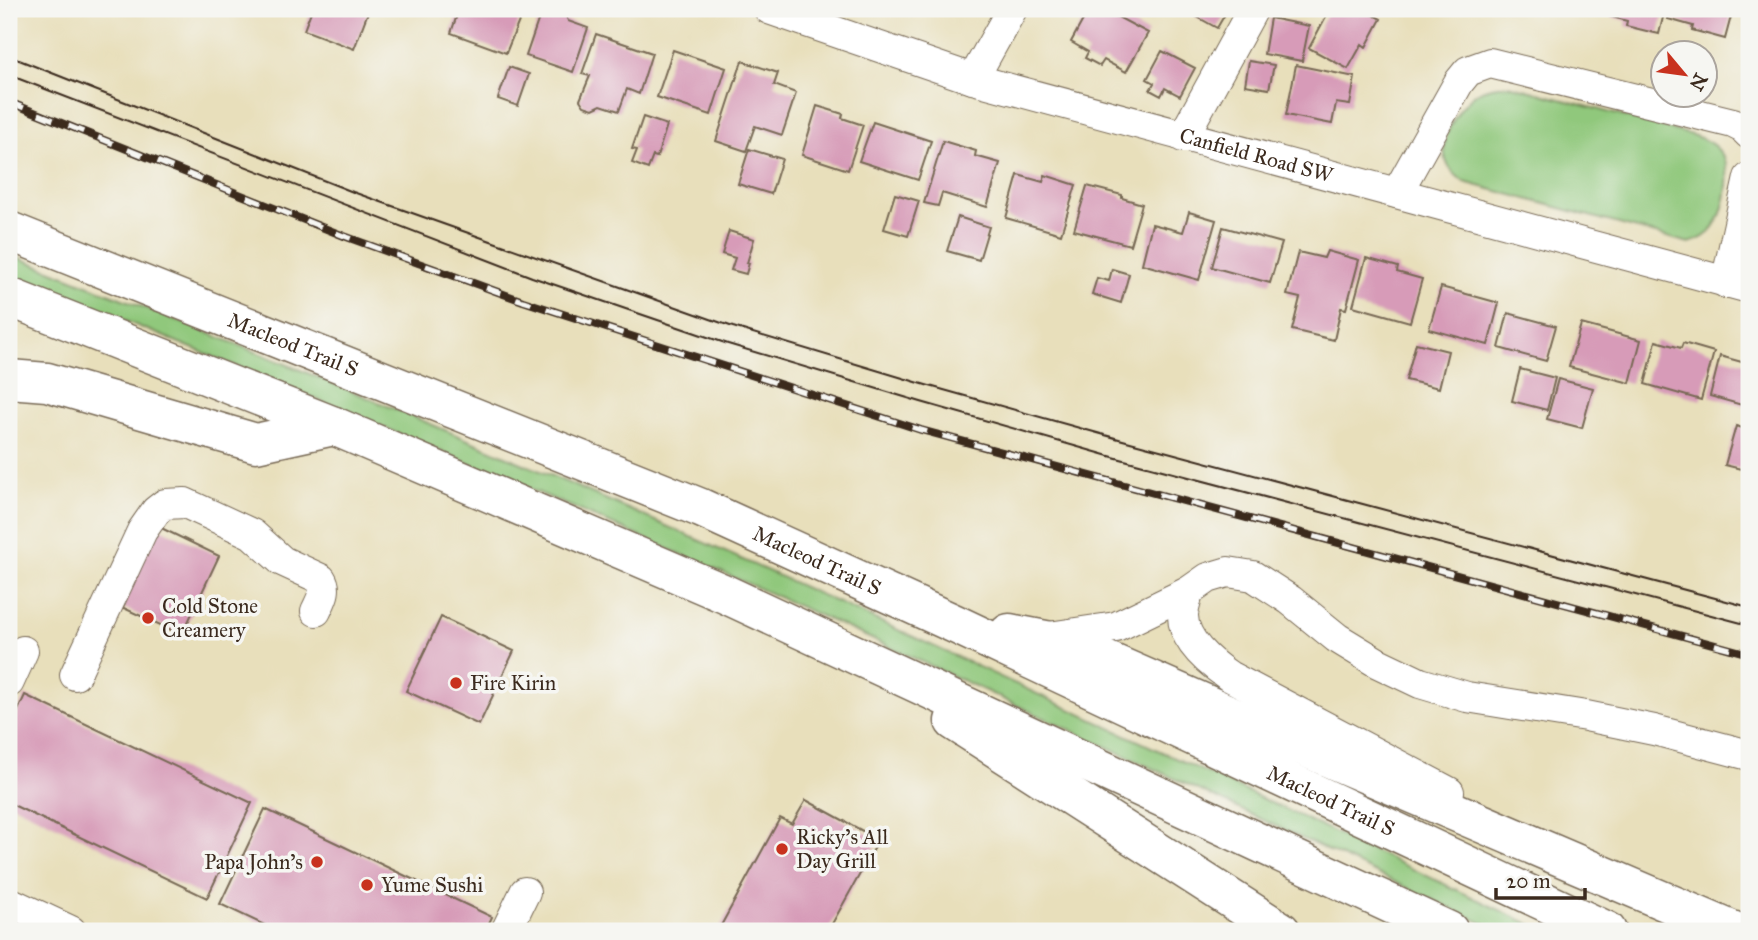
<svg xmlns="http://www.w3.org/2000/svg" width="1758" height="940" font-family="'IM FELL Great Primer',serif">
	<style>
		.green { fill: #90c87b; stroke: #66794c; stroke-width: 2 }
		.building { fill: #d79bb8 }
		.lines { fill: none; stroke-linecap: round; stroke-linejoin: round }
		.minor-casing { stroke: #786955; stroke-width: 32 }
		.highway-casing { stroke: #786955; stroke-width: 41 }
		.minor { stroke: #fff; stroke-width: 30 }
		.highway { stroke: #fff; stroke-width: 38 }
		.tram { stroke: #3b2a1e; stroke-width: 2 }
		.rail-casing { stroke: #3b2a1e; stroke-width: 8 }
		.rail { stroke: #f6f6f2; stroke-width: 5; stroke-dasharray: 16; stroke-linecap: butt }
		.poi-dot { fill: #c8321e; stroke: #f6f6f2; stroke-width: 2.5 }
		.labels { text-anchor: middle; stroke-width: 7; stroke-linejoin: round; paint-order: stroke }
		.street-label { font-size: 21px; fill: #3b2a1e; stroke: #f6f6f2 }
		.poi-label { font-size: 21px; fill: #3b2a1e; stroke: #f6f6f2; text-anchor: start }
	</style>
	<rect width="100%" height="100%" fill="#f6f6f2"/>
	<filter id="ink" filterUnits="userSpaceOnUse"><feTurbulence type="fractalNoise" baseFrequency=".0143" numOctaves="2"/><feDisplacementMap in="SourceGraphic" scale="14" xChannelSelector="R" yChannelSelector="G"/><feConvolveMatrix kernelMatrix="1 2 1 2 8 2 1 2 1" color-interpolation-filters="sRGB"/></filter>
	<filter id="wash" filterUnits="userSpaceOnUse"><feTurbulence type="fractalNoise" baseFrequency=".00686" numOctaves="4" result="noise"/><feDisplacementMap in="SourceGraphic" scale="28" xChannelSelector="R" yChannelSelector="G"/><feGaussianBlur stdDeviation="1.57" result="paint"/><feColorMatrix in="noise" values="0 0 0 0 0 0 0 0 0 0 0 0 0 0 0 0 0 1.4 0 .05"/><feComposite in="paint" operator="in"/></filter>
	<g filter="url(#wash)">
		<rect width="100%" height="100%" fill="#e8dfbb"/>
		<path class="green" d="M1509 85 1695 136C1728 147 1731 168 1725 199 1720 221 1713 237 1689 243L1464 182C1455 175 1447 168 1445 156 1441 133 1462 100 1482 90 1490 86 1500 86 1509 85Z
			M9 254C179 321 349 388 517 461 863 609 1204 772 1545 931H1500C1285 831 1070 728 854 631 575 505 293 388 9 274Z"/>
		<g id="blocks">
			<path class="building" d="M312 9H359L368 12 354 49 304 30Z
				M459 9H524L506 53 451 33Z
				M542 9 566 16 568 21 588 28 573 72 526 56Z
				M1089 9H1103L1148 33 1126 72 1104 60 1100 66 1085 58 1088 52 1071 42Z
				M1124 9H1141L1137 16Z
				M1183 9H1228L1217 28Z
				M1330 9H1362L1381 19 1366 47 1362 44 1348 69 1309 48Z
				M1604 9H1665L1659 34 1626 26 1627 21 1602 14Z
				M1671 9H1733L1725 39 1692 30 1693 26 1668 19Z
				M1270 18 1309 26 1302 61 1264 54Z
				M596 34 652 53 639 94 627 89 619 111 601 105 593 109 584 106 580 100 590 76 582 74Z
				M673 50 726 68 711 115 657 97Z
				M1162 51 1195 68 1180 96 1165 88 1161 96 1150 90 1154 83 1147 79Z
				M742 61 778 73 774 85 796 93 782 135 755 126 746 151 716 141Z
				M1249 61 1274 65 1269 89 1245 85Z
				M1296 65 1355 77 1350 105 1336 103 1332 124 1286 115Z
				M509 67 529 74 518 106 498 99Z
				M817 106 843 114 842 118 863 125 848 170 802 155Z
				M643 117 667 125 657 157 653 156 648 169 632 163 637 150 632 149Z
				M873 122 931 141 918 180 859 161Z
				M943 141 976 151 975 156 1000 163 987 207 942 193 938 206 924 203Z
				M749 149 782 159 771 194 738 184Z
				M1018 175 1043 182 1045 175 1076 185 1061 234 1006 218Z
				M1087 186 1122 195V198L1142 204 1130 245 1074 230Z
				M895 194 919 201 908 236 884 229Z
				M1189 212 1216 220 1199 280 1142 264 1152 224 1183 232Z
				M958 217 989 227 979 260 947 251Z
				M1223 227 1282 243 1270 283 1212 267Z
				M729 231 754 239 747 263H749L746 274 731 270 735 258 722 254Z
				M1327 251 1359 260 1346 309 1341 308 1334 340 1292 330 1300 298 1287 295 1298 252 1324 258Z
				M1366 258 1398 267 1397 272 1422 279 1410 322 1353 306Z
				M1112 269 1129 274 1121 303 1092 294 1097 278 1109 281Z
				M1441 287 1499 303 1488 345 1429 329Z
				M1508 313 1556 326 1546 361 1499 348Z
				M1581 324 1641 340 1630 383 1569 367Z
				M1656 341 1681 348 1683 343 1714 352 1701 400 1645 384Z
				M1416 343 1448 351 1439 388 1406 380Z
				M1720 356 1749 364V407L1710 396Z
				M1520 369 1555 378 1547 410 1512 401Z
				M1558 379 1593 388 1582 428 1547 419Z
				M1736 426 1749 430V471L1725 465Z
				M153 524 219 556 182 635 115 604Z
				M441 617 514 651 479 725 406 691Z
				M25 695 252 803 207 898 9 803V730Z
				M806 800 879 840 828 931H718L780 818 792 824Z
				M265 809 492 917 485 931H277L220 904Z"/>
		</g>
	</g>
	<g filter="url(#ink)">
		<use href="#blocks" fill-opacity="0" stroke="#786955" stroke-width="2"/>
		<g class="lines">
			<g class="minor-casing">
				<g id="minor">
					<path id="s1" d="M769 9 973 79 1749 288"/>
					<path d="M973 79 1012 9"/>
					<path d="M1183 137 1253 9"/>
					<path d="M1397 193 1459 82 1468 71 1490 63 1733 123 1743 128 1749 134"/>
					<path d="M1726 283 1749 178"/>
					<path d="M1188 592C1187 599 1184 607 1183 614 1182 640 1210 663 1229 676L1449 792"/>
					<path d="M1049 637 1116 627 1188 592 1208 578 1228 572 1253 576 1290 600 1337 638 1378 663 1420 683 1467 697 1586 716 1654 730 1749 755"/>
					<path d="M75 675 142 531 156 511 165 504 185 503 252 534 282 561 321 579C328 590 321 600 316 611"/>
					<path d="M9 682 23 651"/>
					<path d="M9 902 71 931"/>
					<path d="M506 931 525 892"/>
				</g>
			</g>
			<g class="highway-casing">
				<g id="highway">
					<path id="s2" d="M9 231 701 508 953 623 1607 931"/>
					<path d="M9 297 334 426 725 594 1449 931"/>
					<path d="M9 379 47 382 256 443 334 426"/>
					<path d="M1009 633 1071 645 1336 761 1734 931"/>
					<path d="M954 721 1281 931"/>
				</g>
			</g>
			<use href="#minor" class="minor"/>
			<use href="#highway" class="highway"/>
			<path class="tram" d="M9 56 353 192 733 327 926 385 1119 439 1749 607
				M9 75 532 277 728 344 921 402 1113 457 1749 625"/>
			<g class="rail-casing">
				<path id="rail" d="M9 102 344 236 523 301 921 430 1749 654"/>
			</g>
			<use href="#rail" class="rail"/>
		</g>
	</g>
	<g class="poi-dot">
		<circle cx="148" cy="618" r="7"/>
		<circle cx="456" cy="683" r="7"/>
		<circle cx="782" cy="849" r="7"/>
		<circle cx="317" cy="862" r="7"/>
		<circle cx="367" cy="885" r="7"/>
	</g>
	<g class="labels">
		<g class="street-label">
			<text dy="7" stroke="none"><textPath href="#s1" startOffset="509">Canfield Road SW</textPath></text>
			<text dy="7" stroke="none"><textPath href="#s2" startOffset="306">Macleod Trail S</textPath></text>
			<text dy="7" stroke="none"><textPath href="#s2" startOffset="873">Macleod Trail S</textPath></text>
			<text dy="7" stroke="none"><textPath href="#s2" startOffset="1440">Macleod Trail S</textPath></text>
		</g>
		<g class="poi-label">
			<text x="162" y="613">Cold Stone<tspan x="162" dy="24">Creamery</tspan></text>
			<text x="470" y="690">Fire Kirin</text>
			<text x="796" y="844">Ricky's All<tspan x="796" dy="24">Day Grill</tspan></text>
			<text x="303" y="869" text-anchor="end">Papa John's</text>
			<text x="381" y="892">Yume Sushi</text>
		</g>
	</g>
	<rect width="1758" height="940" fill="none" stroke="#f6f6f2" stroke-width="35"/>
	<g transform="translate(1684 74) rotate(119)"><circle r="33" fill="#f6f6f2" stroke="#aba49d" stroke-width="2"/>
	<path d="M0-5L12 26L0 18L-12 26Z" fill="#c8321e"/>
	<text y="-10" font-size="19" font-weight="bold" text-anchor="middle" fill="#3b2a1e">N</text>
	</g>
	<path d="M1496 888v10h89v-10" fill="none" stroke="#3b2a1e" stroke-width="3.5"/>
	<text x="1506" y="888" font-size="21" fill="#3b2a1e" stroke="#f6f6f2" stroke-width="5" paint-order="stroke">20 m</text>
</svg>
